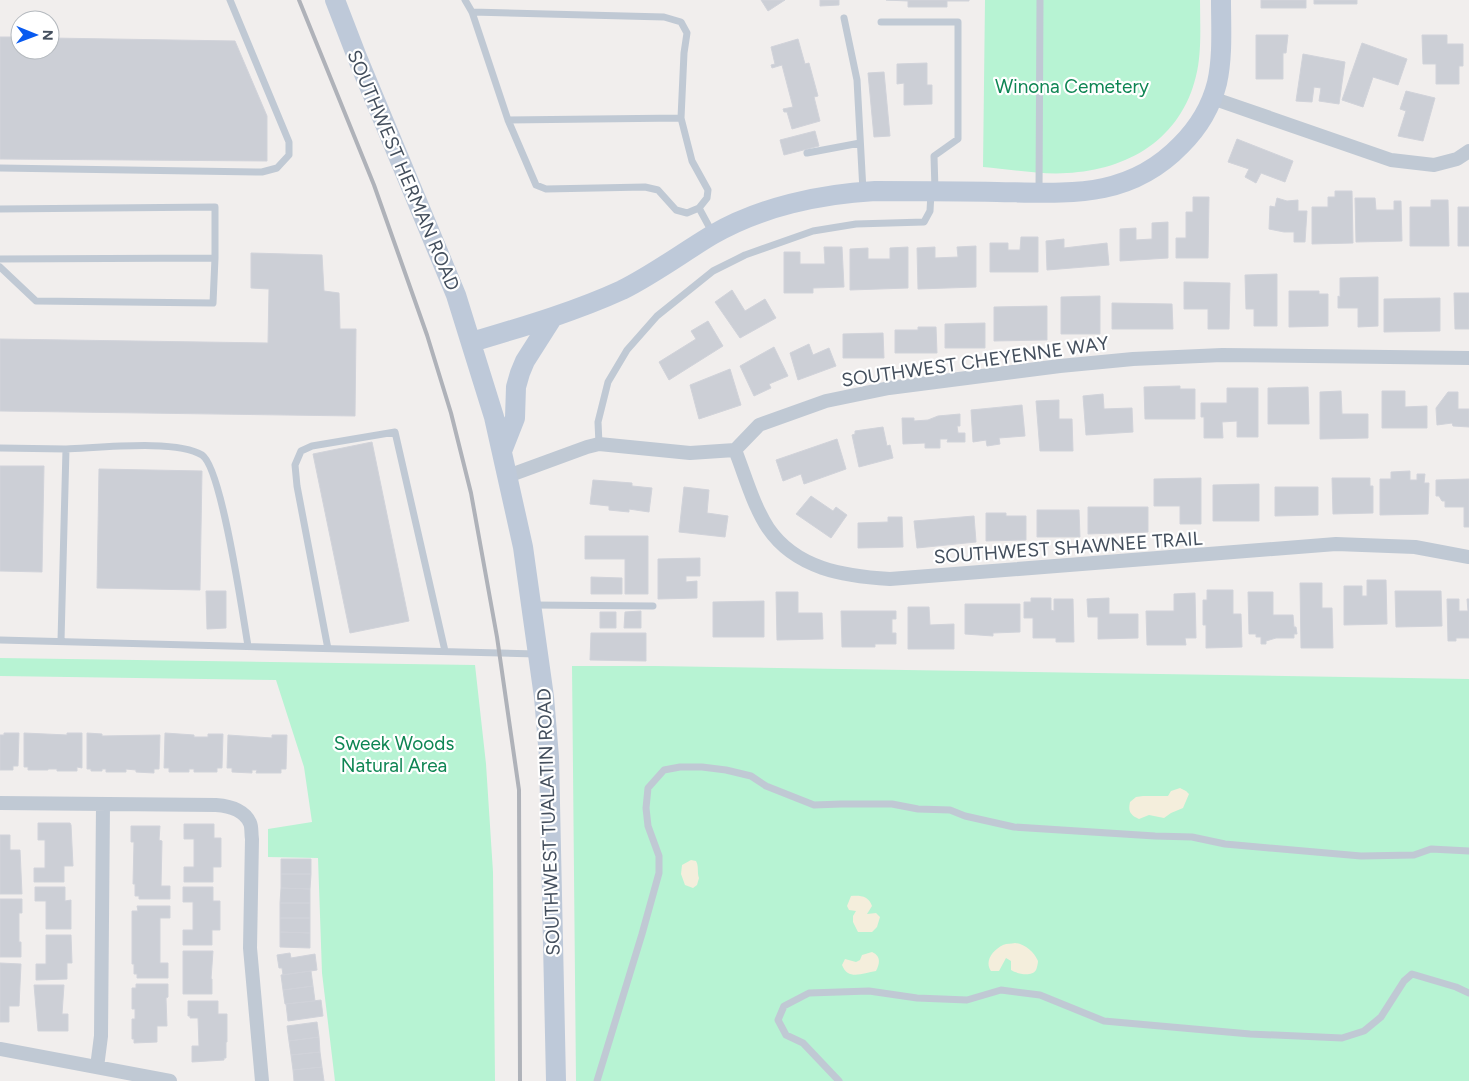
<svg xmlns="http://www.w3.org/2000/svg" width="1469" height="1081" font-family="Figtree,sans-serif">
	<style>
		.green { fill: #b7f3d3 }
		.sand { fill: #f4eedc }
		.building { fill: #cccfd6; stroke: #d1d3da }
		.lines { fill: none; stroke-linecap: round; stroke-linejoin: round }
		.service { stroke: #c0c9d4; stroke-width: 7 }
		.minor { stroke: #c0c9d4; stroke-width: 14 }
		.secondary { stroke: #bec9d9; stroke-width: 20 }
		.rail { stroke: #afb2b9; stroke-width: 4 }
		.labels { text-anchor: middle; stroke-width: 4.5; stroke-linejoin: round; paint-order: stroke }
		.park-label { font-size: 19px; fill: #0e8553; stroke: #fff }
		.street-label { font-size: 19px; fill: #444f5d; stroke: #fff }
	</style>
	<rect width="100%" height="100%" fill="#f1eeed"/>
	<path class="green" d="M985 0H1200C1200 25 1202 52 1196 76 1181 139 1128 170 1067 173 1042 175 1009 169 983 167Z
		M0 658 475 665 486 764 493 872 495 1081H335L322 973 318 858 268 857V829L312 822 304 767 276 680 0 676Z
		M572 666H655L1469 679V1081H576Z"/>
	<path class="sand" d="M1180 788 1186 791 1189 794 1183 808 1171 813 1164 818 1149 815 1139 819C1130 815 1128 811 1130 802L1136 797 1143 796H1168L1171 791Z
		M691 860 696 861C699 866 697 873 699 878L697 885 693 888 685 885 681 874 682 865Z
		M851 896C860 895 869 896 872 906L867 914 876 913 880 917 877 927 872 932H858L853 922V916L856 911 849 910 847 906Z
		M1015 943C1025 944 1034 952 1038 961 1038 963 1037 968 1036 970 1032 977 1017 974 1011 970V961L1006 958 999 971H991C984 961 993 950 1003 945 1007 943 1011 944 1015 943Z
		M872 952C881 956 880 963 876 971 863 973 848 981 842 965L845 959 856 962 860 960 862 955Z"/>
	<path class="building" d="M761 0H785L768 11Z
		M820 0H839V5L820 6Z
		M886 0H969V1H947V7H908V1Z
		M1261 0H1306V8H1261Z
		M1314 0H1357V4H1314Z
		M1256 35H1288L1286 53H1283V79H1256Z
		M1422 35H1447V44H1463V66H1459V84H1436V64H1423Z
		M0 37H20V50H50V38L235 41 267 116V161L0 159Z
		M798 39 805 64 809 63 818 96 814 97 820 121 792 129 787 112H784L783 109 793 107 782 65 772 68 771 65 775 64 771 47Z
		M1362 43 1407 59 1398 85 1373 77 1363 107 1342 100Z
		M1303 54 1345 62 1339 104 1319 101 1321 88 1314 87 1312 102 1296 101Z
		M927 63V85H932V104L904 105V83L897 84V64Z
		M884 72 890 136 874 137 868 73Z
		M1406 91 1435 98 1423 141 1398 136 1406 111 1400 109Z
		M815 131 819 146 784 155 780 140Z
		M1237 139 1293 161 1285 182 1261 173 1256 183 1245 177 1249 169 1228 162Z
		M1335 191H1352L1353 243 1312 244V207H1328V197H1335Z
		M1193 197H1209L1208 258H1176V238H1186V212H1193Z
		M1277 198 1287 201 1298 200V211H1307L1305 242H1294V232H1284L1269 229 1270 206 1275 207Z
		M1355 198H1375L1376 210H1394V201H1401L1402 241 1356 242Z
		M1431 200H1448L1449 246H1410V207H1431Z
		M1458 207H1469V246H1458Z
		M1168 222V258L1120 261V229L1136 228V240L1152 239V223Z
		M1021 237H1038V272H990V243H1008V250H1020Z
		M1064 239V248L1107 243 1109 265 1047 270 1046 241Z
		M976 246V287L918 289 917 248 935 247V258L958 257 957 247Z
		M824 247H842L844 287 813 288V293H784V252H800V264H825Z
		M908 247V288L850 290V249L868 248V259H890V248Z
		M251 253 322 255 324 291 339 293 340 329H356L355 416 0 411V339L268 343 269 289 251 288Z
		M1277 274V326H1254V309H1246L1245 275Z
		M1378 277V326L1358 327V308H1338V296L1340 297V278Z
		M1184 282 1230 283 1229 329H1208V309H1184Z
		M732 290 745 311 765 299 776 318 740 338 715 302Z
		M1289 291H1319V294H1328V326L1289 327Z
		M1454 293H1469V329H1455Z
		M1100 296V334H1061V297Z
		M1440 298V331L1384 332V299Z
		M1112 303 1172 304 1173 329H1112Z
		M1047 306V340L994 341V307Z
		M708 321 723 346 669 380 659 362 696 339 691 331Z
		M985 323V348H945V324Z
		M918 327H936L937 353H895V330H918Z
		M883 333 884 358H843V334Z
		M809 344 813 355 829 348 836 366 798 380 790 353Z
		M774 347 788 376 769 384 771 388 754 396 740 366Z
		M730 369 741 405 699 419 690 385Z
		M1180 386V389H1195V419H1145L1144 387Z
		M1308 387 1309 424H1268V388Z
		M1227 388H1258V437H1237V421L1222 422 1223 438H1204V417H1201V403H1227Z
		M1341 391 1342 414H1368V438L1320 439V392Z
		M1382 391H1405V407L1427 406V428H1382Z
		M1448 392H1458V409H1469V427L1453 426 1452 423 1437 425 1436 408Z
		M1103 394 1104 409 1132 408 1133 432 1086 435 1083 396Z
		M1059 400V419H1072L1073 451H1040L1036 401Z
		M1022 405 1025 436 999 438 1000 444 987 446 986 440 973 442 971 410Z
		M960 414V426H957L958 433H965V442H947L948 439H940V448H925V443L903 444 902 418H914V421L928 420 938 416Z
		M883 427 887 446 890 445 893 458 859 467 852 435 855 434V431Z
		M837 439 846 469 804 484 801 474 783 481 776 460Z
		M372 442 409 621 350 633 313 454Z
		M0 466H44L42 572 0 571Z
		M99 469 202 471 200 590 97 588Z
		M1410 471V480H1417V474H1425L1424 483H1429L1428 514 1380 515V479H1391V472Z
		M1201 478V524H1180V506H1154V479Z
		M1332 478H1370V486H1373V513L1333 514Z
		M1469 479V527H1464V507H1445V501H1442L1439 496H1436V480Z
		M593 480 632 483V486L652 488 649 512 629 509V512L609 510V506L590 504Z
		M1259 484V521H1213V485Z
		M684 487 709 490 707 513 728 516 725 537 679 532Z
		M1275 487H1318V515L1275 516Z
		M811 496 833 511 836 507 847 515 831 538 796 514Z
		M1088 507H1148V532L1088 534Z
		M1037 510H1079L1080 537H1037Z
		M986 513H1006V516H1026V540L986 541Z
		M974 516 976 542 917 548 914 521Z
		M888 517H902L903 547 858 548V523L888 522Z
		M585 536H648V594H625V559H585Z
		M700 558V576H686V582L697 581V598L658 599V559Z
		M591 577 622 578V594H591Z
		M1367 580H1386L1387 624 1344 625V586H1362V596H1367Z
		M1300 583H1322V608H1332L1333 648H1301Z
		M1207 590H1233V614H1241L1242 647 1206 648V625H1203V600H1207Z
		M206 591H226V628L207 629Z
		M1395 591H1441L1442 626 1396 627Z
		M776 592H798V613H822L823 639 777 640Z
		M1248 592H1273V615H1293L1294 627H1296L1297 634H1294V638H1276L1266 641V644H1261V637H1256V634H1249Z
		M1195 593 1196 638H1185L1186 645H1147L1146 611H1174V594Z
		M1031 598H1051V610L1054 611V599H1073L1074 642H1056V638H1033V618H1024V602H1031Z
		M1109 598V614H1138V638L1098 639V617H1088L1087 599Z
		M1447 599H1459V611H1468L1467 599H1469V638H1456V641H1448Z
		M764 601V637H713V602Z
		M965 604H1020V632L993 633V636L965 634Z
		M908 607H929L930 625 954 624V649H908Z
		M641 611V628H624L625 612Z
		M841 611H896V619H892V633H896V644H875V647H842Z
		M600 612H616V628H600Z
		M591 633H646V661L590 660Z
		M4 733H19L18 766H13V770H0V735H4Z
		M24 733 67 735V733H82V768L77 767V771H57V769H48V770H28V767H24Z
		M87 733 102 734V736L160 735 159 769H154V773L136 772V770L126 769V772H106V769H102V771H91V769H87Z
		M165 733 194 735V737H208V734H223L222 768H217V772H194V769H189V772H169V768H164Z
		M228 735 272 738V735H287L286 769H281V773H256L257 770H252V773L232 772V768H227Z
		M38 823H70L71 825 73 866H64V882H34V868H45V840H38Z
		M184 824H214V838H221V867H213V882H184V867H194V839H184Z
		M131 826H160L159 840 162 841 161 886H170V899H139V896H135V884H133L134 842H131Z
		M0 835H10V850H20L22 894H0Z
		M281 859H311V874H281Z
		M281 874H311L310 889 281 888Z
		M35 887H65V901L71 900V929H46V901H35Z
		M183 887H213V901H220V930H212V945H183V930H193V902H183Z
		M281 888 310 889V903H280Z
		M0 899H22V913H19V942H21V957H0Z
		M280 903H310V918H280Z
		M137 906H170V918H160V963H168V978H137V974H134V964H132V911H138Z
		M280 918H310V933L280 932Z
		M280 932 310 933V948L280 947Z
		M46 935H71L72 963H67V979L36 980V964H46Z
		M183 951H213L211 979H212V994H183Z
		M290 953 291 958 315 954 317 970 283 975 282 968H279L277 955Z
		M0 963 21 964 19 1006H9V1022H0Z
		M311 971 313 986 283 990 281 975Z
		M136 984H168V997L166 998 167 1026H157V1042L134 1043V1039H132V1019H135V1009H132V988H136Z
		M34 985H64L62 1014H68V1031H38Z
		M313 986 315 1001 285 1004 283 990Z
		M321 1000 323 1016 288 1021 286 1004Z
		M188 1001H218V1014H227V1042H226V1058H224V1060L192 1062V1046H199L198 1018H190V1016H188Z
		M317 1022 319 1037 289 1041 287 1026Z
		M319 1037 320 1052 291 1055 289 1041Z
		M320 1052 322 1067 293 1070 291 1055Z
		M322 1067 324 1081H294L293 1070Z"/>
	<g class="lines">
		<path class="service" d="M465 0 472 12 508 120 536 185 546 189 645 187 658 190 676 210 687 213 699 208
			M472 12 664 17 681 22 687 33 684 53 681 118 692 161 708 190 707 198 699 208 712 232
			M844 18 857 80 863 191
			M881 22H958V139L934 156 935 190
			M508 120 681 118
			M807 153 860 143
			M0 168 262 172 277 168 289 155V142L230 0
			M1039 192 1040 0
			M0 209 215 207V258L0 259
			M0 267 36 301 213 303 215 258
			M599 444 598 422 608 382 627 350 657 316 713 271 745 255 813 231 856 224 924 222 930 211 931 193
			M0 448 66 449 61 641
			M66 449C98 448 177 439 202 455 222 468 243 617 248 646
			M533 605 653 606
			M0 640 536 654
			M328 649 297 486 295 465 301 451 312 446 395 432 445 651
			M597 1081 642 934 659 873V856L648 826 646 808 648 788 664 770 680 767H702L726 770 751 776 766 786 814 805 841 804H892L918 809 950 810 965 816 1014 827 1155 836 1192 837 1225 844 1361 856 1414 855 1431 849 1469 851
			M839 1081 803 1043 786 1035 778 1020 784 1006 809 993 869 991 917 998 967 1000 1001 990 1040 995 1104 1021 1250 1034 1342 1038 1364 1031 1381 1017 1404 981 1412 974 1456 987 1469 993"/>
		<path class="minor" d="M1212 98 1391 160 1434 165 1457 159 1469 151
			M735 450C745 475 753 505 768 528 796 569 844 576 890 579L1336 544 1415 547 1469 557
			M508 476 587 447 599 444 690 453 735 450 759 425 826 401 889 388 1060 366 1133 359 1222 355 1469 358
			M0 803 216 805C229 806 244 809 250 823 252 827 251 834 252 839L250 948 262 1081
			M0 1049 170 1081
			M97 1067 101 1036 103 804"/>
		<path class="secondary" d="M335 0 357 57 456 295 494 417 523 547 544 697 549 757 556 1081
			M472 342C522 327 574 312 622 290 654 274 682 253 712 235 760 207 820 194 875 191 916 191 956 191 997 192 1067 193 1128 200 1181 145 1198 128 1211 107 1217 83 1223 56 1221 28 1221 0
			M502 451 515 418 516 387 520 373 525 361 553 317"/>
		<path class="rail" d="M299 0 374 185 427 335 451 413 471 493 497 637 519 790 520 1081"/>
	</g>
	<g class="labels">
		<g class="park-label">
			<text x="1072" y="93">Winona Cemetery</text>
			<text x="394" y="750">Sweek Woods<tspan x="394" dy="22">Natural Area</tspan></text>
		</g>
		<g class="street-label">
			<text transform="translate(404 170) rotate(67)" y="7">SOUTHWEST HERMAN ROAD</text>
			<text transform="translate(975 361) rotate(-8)" y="7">SOUTHWEST CHEYENNE WAY</text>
			<text transform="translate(1068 547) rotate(-4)" y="7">SOUTHWEST SHAWNEE TRAIL</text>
			<text transform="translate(548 822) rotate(-92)" y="7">SOUTHWEST TUALATIN ROAD</text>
		</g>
	</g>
	<g transform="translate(35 35) rotate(91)"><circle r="24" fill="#ffffff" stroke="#b4b9be"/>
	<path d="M0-4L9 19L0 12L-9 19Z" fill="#085af0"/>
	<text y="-8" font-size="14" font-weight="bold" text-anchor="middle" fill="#444f5d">N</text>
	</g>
</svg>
